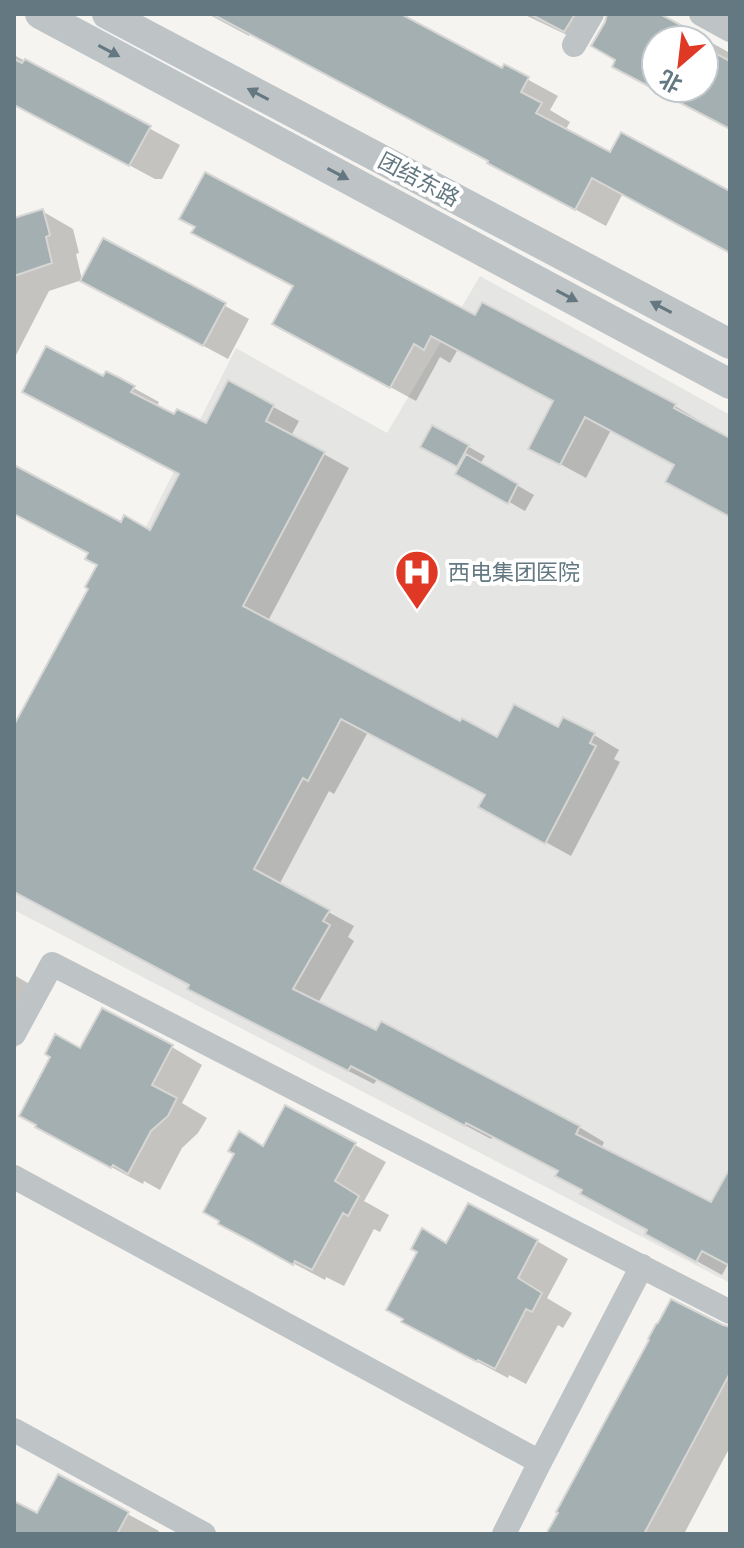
<svg xmlns="http://www.w3.org/2000/svg" width="744" height="1548" font-family="Ubuntu,'Noto Sans SC',sans-serif">
	<style>
		.built { fill: #e5e6e4 }
		.shadow { fill: #0003; fill-rule: evenodd }
		.building { fill: #a4afb2; stroke: #d6d6d4; stroke-width: 2 }
		.lines { fill: none; stroke-linecap: round; stroke-linejoin: round }
		.minor { stroke: #bec3c5; stroke-width: 24 }
		.tertiary { stroke: #bec3c5; stroke-width: 30 }
		.oneway { fill: #647881 }
		.labels { text-anchor: middle; stroke-width: 8; stroke-linejoin: round; paint-order: stroke }
		.street-label { font-size: 22px; fill: #647881; stroke: #fff }
		.poi-label { font-size: 22px; fill: #647881; stroke: #fff; text-anchor: start }
	</style>
	<rect width="100%" height="100%" fill="#f5f4f1"/>
	<path class="built" d="M480 276 730 415V1283L14 910V789L236 348 387 433Z"/>
	<path class="shadow" d="M208 14H397L503 70 505 67 558 96 550 110 570 122 565 131 610 155 730 193V251L623 193 606 226 519 179 490 161 250 33 249 36Z
		M523 14H582L571 37Z
		M624 14H635L703 38 730 53V128L645 84ZM656 40H704V88H656Z
		M14 55 180 145 162 179H155L14 103Z
		M42 211 73 229 79 253 76 254 82 280 49 291 14 359V220Z
		M104 240 249 319 228 359 107 294Z
		M476 317 675 406 700 421 698 424 730 441V516L676 465 611 430 586 478 531 448 555 401 458 349 450 363 440 357 416 401 300 338Z
		M104 379 119 380 159 402 156 407 175 416 207 426 229 383 299 421 291 436 349 468 268 621 461 724 498 740 558 729 594 735 619 750 614 759 620 762 571 856 504 819 487 795 368 732 334 794 329 791 279 885 354 926 348 937 354 941 318 1003 579 1127 604 1142 601 1149 712 1205 730 1171V1265L728 1264 722 1275 673 1248 649 1230 584 1190 560 1171 493 1136 491 1139 377 1079 374 1084 299 1046 191 985 14 891V729L90 588 99 565 90 553 14 513V468L121 525 151 532 181 474Z
		M433 427 485 456 480 464 534 495 525 511 458 473 461 468 423 446Z
		M14 975 45 993 14 1051Z
		M172 1047 202 1065 182 1103 207 1118 198 1133 182 1148 160 1190 144 1181 143 1184 68 1144 81 1050Z
		M355 1145 386 1162 364 1201 389 1215 380 1232 374 1229 344 1286 326 1277 325 1280 251 1241 265 1148Z
		M537 1241 568 1259 547 1298 572 1313 563 1328 558 1325 526 1384 509 1375 508 1378 434 1339 447 1245Z
		M730 1329V1447L684 1534H549Z
		M59 1477 159 1531 157 1534H14V1503L38 1516Z"/>
	<path class="building" d="M212 14H401L502 68 504 64 529 77 521 92 542 103 536 113 610 152 621 132 730 191V253L592 178 575 210 487 163 488 161Z
		M530 14H575L564 32Z
		M607 14H660L709 40H656V88H704V47L730 61V129L612 67 615 60 591 46 605 22Z
		M14 59 22 63 25 59 151 126 129 166 14 105Z
		M205 172 475 315 482 302 676 404 674 408 730 438V517L665 482 674 465 585 417 560 465 528 449 553 401 431 336 424 350 414 344 390 388 272 324 293 286 191 233 195 227 179 219Z
		M43 209 50 235 46 237 52 263 14 276V218Z
		M103 238 226 303 203 346 80 281Z
		M46 346 103 376 106 371 120 378 135 386 131 392 174 414 177 409 206 423 228 380 274 405 266 421 325 452 243 606 460 721 462 718 497 737 514 704 558 727 563 717 595 733 590 743 596 746 545 844 478 807 485 795 341 719 308 781 303 778 254 869 330 910 323 921 330 925 293 989 376 1030 381 1021 580 1126 576 1134 711 1202 730 1168V1266L702 1251 696 1262 645 1234 647 1230 580 1194 582 1190 555 1176 558 1171 466 1123 465 1126 351 1066 348 1071 271 1032 187 989 189 985 14 892V725L88 589 85 587 97 565 85 559 88 553 14 514V465L121 522 124 515 150 530 179 474 22 392Z
		M432 425 469 445 457 467 420 447Z
		M466 454 518 484 508 504 455 474Z
		M102 1008 173 1045 152 1085 177 1098 168 1116 151 1131 128 1174 113 1165 111 1168 35 1127 36 1125 19 1116 50 1057 45 1054 55 1034 80 1048Z
		M285 1105 356 1143 335 1181 359 1196 348 1216 343 1213 312 1270 295 1261 293 1265 252 1242 218 1224 219 1221 203 1212 234 1154 228 1151 239 1131 263 1146Z
		M468 1203 538 1240 518 1278 542 1293 532 1312 526 1309 495 1369 478 1360 477 1362 401 1322 403 1319 386 1310 417 1252 411 1249 422 1228 446 1243Z
		M671 1299 723 1325 730 1327V1373L644 1534H546L558 1513 556 1512 649 1340 648 1339 656 1324 658 1323Z
		M58 1474 129 1512 117 1534H14V1501L37 1513Z"/>
	<g class="lines">
		<path class="minor" d="M701 14 730 30
			M574 45 592 14
			M14 1034 52 964 730 1312
			M14 1177 540 1462 504 1534
			M14 1430 204 1534
			M540 1462 642 1266"/>
		<path class="tertiary" d="M40 14 730 384
			M107 14 730 344"/>
	</g>
	<defs><path id="oneway-solid" d="M-6-.8H1V-3.2L6.5 0L1 3.2V.8H-6Z" transform="scale(2)"/></defs>
	<g class="oneway">
		<use href="#oneway-solid" transform="translate(109 51) rotate(28)"/>
		<use href="#oneway-solid" transform="translate(258 94) rotate(-152)"/>
		<use href="#oneway-solid" transform="translate(338 174) rotate(28)"/>
		<use href="#oneway-solid" transform="translate(567 296) rotate(28)"/>
		<use href="#oneway-solid" transform="translate(661 307) rotate(-152)"/>
	</g>
	<defs>
		<g id="hospital-pin" transform="scale(2.3)"><path d="M0 17L-7.5 6A9.5 9.5 0 1 1 7.5 6Z" fill="#df3926" stroke="#fff"/><path d="M-5-5h3v3.5h4V-5h3V5h-3V1.5h-4V5h-3Z" fill="#fff"/></g>
	</defs>
	<g fill-rule="evenodd">
		<use href="#hospital-pin" x="417" y="572"/>
	</g>
	<g class="labels">
		<g class="street-label">
			<text transform="translate(419 179) rotate(28)" y="8">团结东路</text>
		</g>
		<g class="poi-label">
			<text x="448" y="580">西电集团医院</text>
		</g>
	</g>
	<rect width="744" height="1548" fill="none" stroke="#647881" stroke-width="32"/>
	<g transform="translate(680 64) rotate(208)"><circle r="38" fill="#ffffff" stroke="#c1c9cd" stroke-width="2"/>
	<path d="M0-6L14 30L0 20L-14 30Z" fill="#df3926"/>
	<text y="-12" font-size="22" font-weight="bold" text-anchor="middle" fill="#647881">北</text>
	</g>
</svg>
